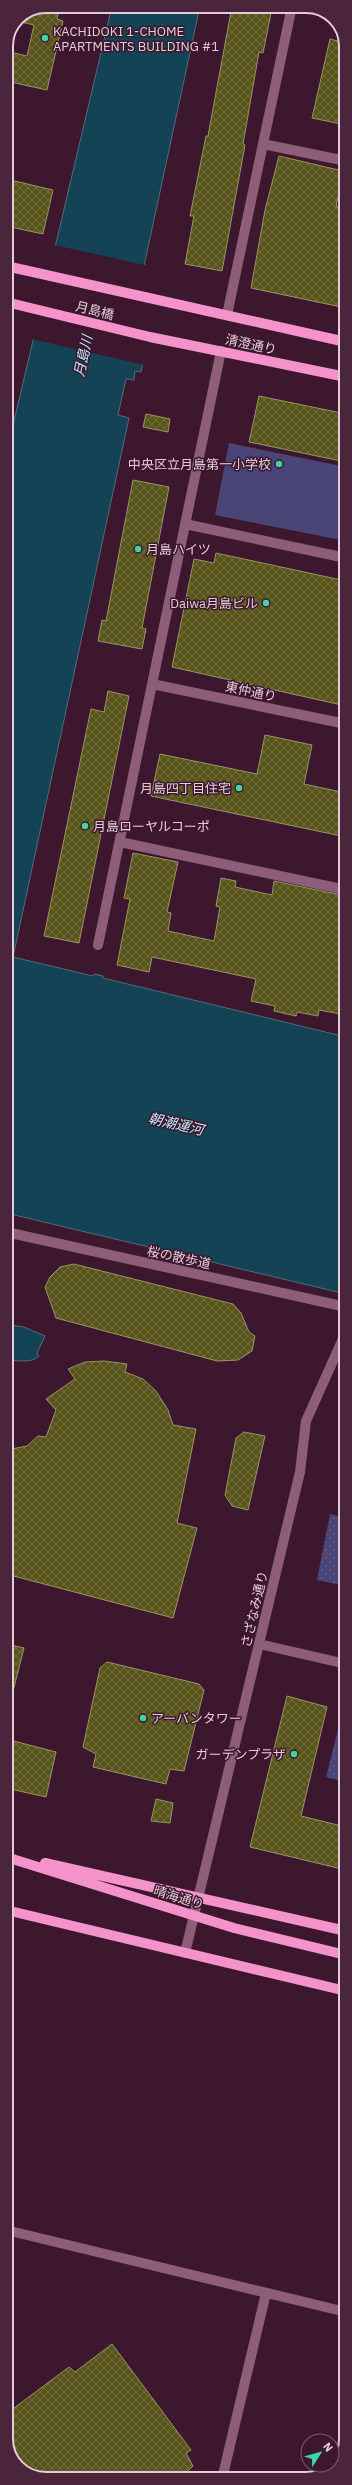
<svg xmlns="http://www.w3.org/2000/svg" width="352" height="2485" font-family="'IBM Plex Sans','Noto Sans JP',sans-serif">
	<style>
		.park { fill: url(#park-dots) }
		.pitch { fill: #494576 }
		.water { fill: #134354; stroke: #526c7c }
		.pier { fill: #3c172d }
		.building { fill: url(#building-cross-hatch); stroke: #979565 }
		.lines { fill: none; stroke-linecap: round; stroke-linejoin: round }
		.minor { stroke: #8d5e77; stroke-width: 10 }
		.major { stroke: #f493c9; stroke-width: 10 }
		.poi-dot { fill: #3ed4a3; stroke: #3c172d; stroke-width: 1.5 }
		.labels { text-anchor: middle; stroke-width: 3; stroke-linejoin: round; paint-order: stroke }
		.poi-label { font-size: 13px; fill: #e6ccd9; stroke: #3c172d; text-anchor: start }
		.street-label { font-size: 13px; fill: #e6ccd9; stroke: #3c172d }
		.water-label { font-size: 14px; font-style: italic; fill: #bfe9fc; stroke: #3c172d }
		.rim { fill: none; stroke: #e6ccd9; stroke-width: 2 }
	</style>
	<defs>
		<pattern id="park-dots" width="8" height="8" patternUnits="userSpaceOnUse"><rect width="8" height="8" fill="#494576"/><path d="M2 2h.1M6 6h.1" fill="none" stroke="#635f89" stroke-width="1.8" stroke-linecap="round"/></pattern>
		<pattern id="building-cross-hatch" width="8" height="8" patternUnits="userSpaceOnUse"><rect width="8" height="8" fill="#58551c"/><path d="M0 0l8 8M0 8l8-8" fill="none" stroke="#706c3c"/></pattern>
	</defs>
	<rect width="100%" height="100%" fill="#3c172d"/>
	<path class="park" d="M330 1514 346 1518V1586L317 1580Z
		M346 1698V1782L326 1777Z"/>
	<path class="pitch" d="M229 443 346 467V541L215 515Z"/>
	<path class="water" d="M112 6H200L144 266 161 270 141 372 135 371 134 380 126 379 118 415 129 418 13 957 93 976 94 974 103 976V978L346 1037V1294L6 1213V455Z
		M11 1325 24 1327 45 1336 37 1353 39 1356C32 1364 15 1360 6 1360 6 1348 11 1339 11 1325Z"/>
	<path class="pier" d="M54 245 163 269 144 365 32 339Z"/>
	<path class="building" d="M46 6H60L57 19 63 21 47 90 6 81V51L27 56 34 25 16 21 18 17Z
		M232 6 271 13 263 53 259 52 243 144 245 145 222 271 185 264 194 216H190L206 136H208Z
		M330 39 346 43V125L312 118Z
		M279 156 343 171 336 207H346V308L251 288 265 210Z
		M6 179 53 190 43 234 6 226Z
		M259 396 346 414V462L249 442Z
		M146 414 170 419 168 432 143 427Z
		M133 480 169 487 142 628 146 629 142 649 98 641 102 620 106 621Z
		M216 553 346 581V706L172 667 194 559 214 563Z
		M108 691 129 696 79 943 44 936 91 709 104 712Z
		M265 735 312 745 304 784 346 793V837L151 796 160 754 257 774Z
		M133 853 178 862 167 912 171 913 168 931 214 941 220 907 216 906 221 878 236 881 235 887 272 895 274 881 346 896V1015L319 1010 318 1016 297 1012 296 1016 274 1011 275 1006 251 1001 256 979 152 957 149 972 117 965 130 899 124 898Z
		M74 1264 233 1304 241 1313 249 1332 255 1336 252 1351 238 1360 217 1361 56 1318 45 1287 50 1277 60 1267Z
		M104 1361 127 1364 125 1372 143 1379 156 1391 168 1410 173 1425 196 1429 177 1523 197 1528 173 1618 6 1574V1450L27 1446 38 1436 46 1437 56 1410 46 1399 75 1379 68 1369 85 1362Z
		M244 1432 265 1436 248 1510 232 1506 225 1495 236 1438Z
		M6 1644 24 1648 11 1699 6 1698Z
		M107 1662 199 1684 204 1690 184 1771 170 1769 166 1784 93 1767 96 1754 83 1747 100 1668Z
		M287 1696 327 1707 301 1816 346 1827V1870L250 1847Z
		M6 1739 56 1752 46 1797 6 1788Z
		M156 1799 173 1803 170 1823 151 1821Z
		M112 2344 191 2450 186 2453 193 2466 180 2479H41L18 2468 6 2444V2414L69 2367 75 2372Z"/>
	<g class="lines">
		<path class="minor" d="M263 144 346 161
			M227 315 292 6
			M185 524 346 558
			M152 684 346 724
			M120 842 346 890
			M98 945 221 351
			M6 1232 346 1307
			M259 1644 346 1664
			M185 1953 300 1472 306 1421 346 1332
			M6 2230 346 2312
			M222 2479 266 2293"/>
		<path class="major" d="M6 266 346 342
			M6 302 150 337 346 377
			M6 1857 234 1928 346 1955
			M45 1863 346 1931
			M6 1910 346 1991"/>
	</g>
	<g class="poi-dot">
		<circle cx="45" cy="38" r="4"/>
		<circle cx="279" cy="464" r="4"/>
		<circle cx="138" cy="549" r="4"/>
		<circle cx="266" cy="603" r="4"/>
		<circle cx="239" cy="788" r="4"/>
		<circle cx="85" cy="826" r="4"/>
		<circle cx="143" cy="1718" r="4"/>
		<circle cx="294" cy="1754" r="4"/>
	</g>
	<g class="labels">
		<g class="poi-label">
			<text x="53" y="36">KACHIDOKI 1-CHOME<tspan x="53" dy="15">APARTMENTS BUILDING #1</tspan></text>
			<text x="271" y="469" text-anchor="end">中央区立月島第一小学校</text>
			<text x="146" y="554">月島ハイツ</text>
			<text x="258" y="608" text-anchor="end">Daiwa月島ビル</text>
			<text x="231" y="793" text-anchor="end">月島四丁目住宅</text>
			<text x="93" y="831">月島ローヤルコーポ</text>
			<text x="151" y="1723">アーバンタワー</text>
			<text x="286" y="1759" text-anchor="end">ガーデンプラザ</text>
		</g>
		<g class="street-label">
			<text transform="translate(95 310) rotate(14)" y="5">月島橋</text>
			<text transform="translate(251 344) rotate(12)" y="5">清澄通り</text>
			<text transform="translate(251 691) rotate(12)" y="5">東仲通り</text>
			<text transform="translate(179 1257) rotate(12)" y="5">桜の散歩道</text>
			<text transform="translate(254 1609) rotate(-77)" y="5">さざなみ通り</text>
			<text transform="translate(179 1897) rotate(17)" y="5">晴海通り</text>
		</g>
		<g class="water-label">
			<text transform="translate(83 356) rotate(-78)" y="5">月島川</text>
			<text transform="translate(176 1124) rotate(13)" y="5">朝潮運河</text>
		</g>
	</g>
	<path d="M0 0H352V2485H0ZM46 13H306A33 33 0 0 1 339 46V2439A33 33 0 0 1 306 2472H46A33 33 0 0 1 13 2439V46A33 33 0 0 1 46 13Z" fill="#4a253b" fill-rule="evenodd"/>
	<path class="rim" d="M46 13H306A33 33 0 0 1 339 46V2439A33 33 0 0 1 306 2472H46A33 33 0 0 1 13 2439V46A33 33 0 0 1 46 13Z"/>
	<g transform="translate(320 2453) rotate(53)"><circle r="19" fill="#3c172d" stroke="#805f72"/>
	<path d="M0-3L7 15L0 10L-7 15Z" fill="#3ed4a3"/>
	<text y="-6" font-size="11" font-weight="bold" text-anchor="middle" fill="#e6ccd9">N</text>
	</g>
</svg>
